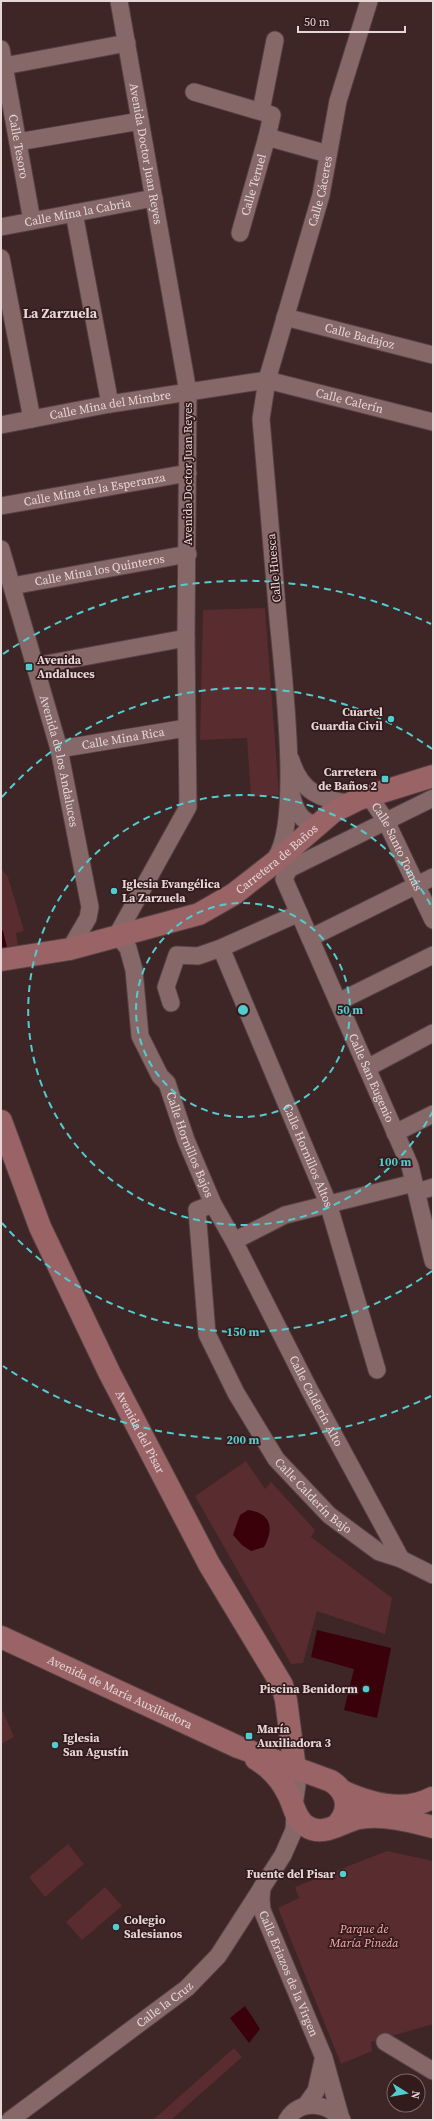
<svg xmlns="http://www.w3.org/2000/svg" width="434" height="2121" font-family="'Source Serif 4',serif">
	<style>
		.green { fill: #592c2f }
		.water { fill: #3a010b }
		.lines { fill: none; stroke-linecap: round; stroke-linejoin: round }
		.stream { stroke: #3a010b; stroke-width: 4.5 }
		.street-casing { stroke: #564143; stroke-width: 19 }
		.secondary-casing { stroke: #564143; stroke-width: 24 }
		.street { stroke: #866869; stroke-width: 17 }
		.secondary { stroke: #9a6467; stroke-width: 22 }
		.ring { fill: none; stroke: #52cdcf; stroke-width: 2; stroke-dasharray: 7 5 }
		.poi-dot { fill: #52cdcf; stroke: #331b1c; stroke-width: 1.5 }
		.labels { text-anchor: middle; stroke-width: 3.5; stroke-linejoin: round; paint-order: stroke }
		.street-label { font-size: 12px; fill: #e7d6d6; stroke: #331b1c }
		.poi-label { font-size: 12px; font-weight: bold; fill: #e7d6d6; stroke: #331b1c; text-anchor: start }
		.park-label { font-size: 12px; font-style: italic; fill: #fbabad; stroke: #331b1c }
		.quarter-label { font-size: 14px; font-weight: bold; fill: #e7d6d6; stroke: #331b1c }
		.centre { fill: #52cdcf; stroke: #331b1c; stroke-width: 2 }
		.ring-label { font-size: 12px; text-anchor: middle; font-weight: bold; fill: #52cdcf; stroke: #331b1c; stroke-width: 3.5; stroke-linejoin: round; paint-order: stroke }
	</style>
	<rect width="100%" height="100%" fill="#3e2526"/>
	<path class="green" d="M265 608 279 795 251 797 247 738 200 740 203 610Z
		M1 868 8 877 24 931 16 933 18 947 1 948Z
		M246 1461 265 1489 271 1482 315 1530 311 1537 392 1598 385 1634 317 1611 303 1663 291 1664 195 1496Z
		M1 1707 14 1737 1 1744Z
		M68 1844 84 1864 45 1897 29 1877Z
		M387 1851 433 1861V2024L371 2042 372 2051 341 2064 278 1908 299 1898 295 1887Z
		M105 1887 122 1906 82 1940 66 1922Z
		M234 2048 242 2057 171 2120H153Z"/>
	<path class="water" d="M248 1510C272 1513 274 1529 264 1547L251 1551 242 1545 233 1535 240 1515Z
		M317 1630 391 1648 377 1718 344 1710 354 1669 311 1657Z
		M245 2006 260 2029 249 2043 230 2018Z"/>
	<g class="lines">
		<path class="stream" d="M1 932 5 949"/>
		<g class="street-casing">
			<g id="street">
				<path id="s1" d="M119 1 188 392 186 638 188 807 117 935 128 948 134 970 140 1036 160 1076 167 1083 186 1140 213 1204 234 1241 309 1389 401 1559"/>
				<path id="s2" d="M1 49 32 221"/>
				<path d="M4 66 127 43"/>
				<path d="M194 92 272 115 267 137"/>
				<path d="M261 111 275 40"/>
				<path d="M18 142 140 121"/>
				<path d="M74 213 110 404"/>
				<path id="s3" d="M1 227 154 198"/>
				<path id="s4" d="M240 233 267 137 328 154"/>
				<path d="M1 258 32 419"/>
				<path id="s5" d="M285 317 433 355"/>
				<path id="s6" d="M1 425 110 404 267 380 433 422"/>
				<path id="s7" d="M1 506 188 473"/>
				<path id="s8" d="M1 549 59 749 90 907 88 918 70 949"/>
				<path id="s9" d="M12 586 188 554"/>
				<path d="M35 666 186 638"/>
				<path id="s10" d="M59 749 186 728"/>
				<path d="M291 760C300 791 321 801 352 803"/>
				<path d="M291 793C295 809 300 823 318 825"/>
				<path id="s11" d="M369 796 386 821 433 920"/>
				<path id="s12" d="M433 798 289 869 284 879 410 1166 433 1261"/>
				<path id="s13" d="M275 859C303 821 281 658 277 607 272 544 266 481 261 419L267 380 321 195 338 101 369 1"/>
				<path d="M310 938 433 877"/>
				<path id="s14" d="M221 948 328 1203 377 1370"/>
				<path d="M338 1002 433 955"/>
				<path d="M171 1003 166 987 177 955 198 956 221 948 299 913"/>
				<path d="M367 1068 433 1033"/>
				<path d="M395 1133 433 1114"/>
				<path d="M417 1192 433 1187"/>
				<path id="s15" d="M213 1204 197 1210 207 1334 236 1393 276 1459 329 1515 379 1552 401 1559 433 1575"/>
				<path d="M234 1241 285 1215 414 1183"/>
				<path d="M295 1799 297 1785 295 1769"/>
				<path id="s16" d="M262 1887 261 1899 262 1910 324 2058 341 2119"/>
				<path d="M385 2042 433 2071"/>
				<path d="M306 2105 316 2091 323 2060"/>
				<path id="s17" d="M10 2120 187 1988 218 1956 283 1855 294 1830 295 1813"/>
				<path d="M287 2120C300 2098 328 2103 342 2120"/>
			</g>
		</g>
		<g class="secondary-casing">
			<g id="secondary">
				<path id="s18" d="M1 960 70 949 199 914 234 894 275 862 333 812 359 799 433 776"/>
				<path id="s19" d="M1 1121 40 1227 110 1374 209 1564 282 1685 286 1700 295 1769"/>
				<path id="s20" d="M1 1637 238 1747 331 1781C348 1792 351 1810 337 1825"/>
				<path d="M256 1759C269 1767 280 1778 287 1792 294 1803 294 1818 306 1826 324 1838 342 1821 360 1818 384 1814 410 1821 433 1827"/>
				<path d="M342 1791C370 1804 404 1813 432 1798"/>
			</g>
		</g>
		<use href="#street" class="street"/>
		<use href="#secondary" class="secondary"/>
	</g>
	<g class="ring">
		<circle cx="243" cy="1010" r="107"/>
		<path d="M433 1111A215 215 0 1 1 433 909"/>
		<path d="M432 1271A322 322 0 0 1 2 1223M2 797A322 322 0 0 1 432 749"/>
		<path d="M431 1396A430 430 0 0 1 3 1366M3 654A430 430 0 0 1 431 624"/>
	</g>
	<g class="poi-dot">
		<rect x="25" y="663" width="8" height="8" rx="2"/>
		<circle cx="391" cy="719" r="4"/>
		<rect x="381" y="775" width="8" height="8" rx="2"/>
		<circle cx="114" cy="891" r="4"/>
		<circle cx="366" cy="1689" r="4"/>
		<rect x="245" y="1732" width="8" height="8" rx="2"/>
		<circle cx="55" cy="1745" r="4"/>
		<circle cx="343" cy="1874" r="4"/>
		<circle cx="116" cy="1927" r="4"/>
	</g>
	<g class="labels">
		<g class="street-label">
			<text dy="4" stroke="none"><textPath href="#s2" startOffset="99">Calle Tesoro</textPath></text>
			<text dy="4" stroke="none"><textPath href="#s1" startOffset="155">Avenida Doctor Juan Reyes</textPath></text>
			<text dy="4" stroke="none"><textPath href="#s4" startOffset="50">Calle Teruel</textPath></text>
			<text dy="4" stroke="none"><textPath href="#s13" startOffset="679">Calle Cáceres</textPath></text>
			<text dy="4" stroke="none"><textPath href="#s3" startOffset="78">Calle Mina la Cabria</textPath></text>
			<text dy="4" stroke="none"><textPath href="#s5" startOffset="77">Calle Badajoz</textPath></text>
			<text dy="4" stroke="none"><textPath href="#s6" startOffset="355">Calle Calerín</textPath></text>
			<text dy="4" stroke="none"><textPath href="#s6" startOffset="111">Calle Mina del Mimbre</textPath></text>
			<text transform="translate(188 474) rotate(-90)" y="4">Avenida Doctor Juan Reyes</text>
			<text dy="4" stroke="none"><textPath href="#s7" startOffset="95">Calle Mina de la Esperanza</textPath></text>
			<text transform="translate(274 568) rotate(-95)" y="4">Calle Huesca</text>
			<text dy="4" stroke="none"><textPath href="#s9" startOffset="89">Calle Mina los Quinteros</textPath></text>
			<text dy="4" stroke="none"><textPath href="#s10" startOffset="65">Calle Mina Rica</textPath></text>
			<text dy="4" stroke="none"><textPath href="#s8" startOffset="220">Avenida de los Andaluces</textPath></text>
			<text dy="4" stroke="none"><textPath href="#s11" startOffset="58">Calle Santo Tomás</textPath></text>
			<text dy="4" stroke="none"><textPath href="#s18" startOffset="299">Carretera de Baños</textPath></text>
			<text dy="4" stroke="none"><textPath href="#s12" startOffset="389">Calle San Eugenio</textPath></text>
			<text dy="4" stroke="none"><textPath href="#s1" startOffset="1185">Calle Hornillos Bajos</textPath></text>
			<text dy="4" stroke="none"><textPath href="#s14" startOffset="225">Calle Hornillos Altos</textPath></text>
			<text dy="4" stroke="none"><textPath href="#s1" startOffset="1471">Calle Calderín Alto</textPath></text>
			<text dy="4" stroke="none"><textPath href="#s19" startOffset="341">Avenida del Pisar</textPath></text>
			<text dy="4" stroke="none"><textPath href="#s15" startOffset="337">Calle Calderín Bajo</textPath></text>
			<text dy="4" stroke="none"><textPath href="#s20" startOffset="131">Avenida de María Auxiliadora</textPath></text>
			<text dy="4" stroke="none"><textPath href="#s16" startOffset="92">Calle Eriazos de la Virgen</textPath></text>
			<text dy="4" stroke="none"><textPath href="#s17" startOffset="193">Calle la Cruz</textPath></text>
		</g>
		<g class="poi-label">
			<text x="37" y="664">Avenida<tspan x="37" dy="14">Andaluces</tspan></text>
			<text x="383" y="716" text-anchor="end">Cuartel<tspan x="383" dy="14">Guardia Civil</tspan></text>
			<text x="377" y="776" text-anchor="end">Carretera<tspan x="377" dy="14">de Baños 2</tspan></text>
			<text x="122" y="888">Iglesia Evangélica<tspan x="122" dy="14">La Zarzuela</tspan></text>
			<text x="358" y="1693" text-anchor="end">Piscina Benidorm</text>
			<text x="257" y="1733">María<tspan x="257" dy="14">Auxiliadora 3</tspan></text>
			<text x="63" y="1742">Iglesia<tspan x="63" dy="14">San Agustín</tspan></text>
			<text x="335" y="1878" text-anchor="end">Fuente del Pisar</text>
			<text x="124" y="1924">Colegio<tspan x="124" dy="14">Salesianos</tspan></text>
		</g>
		<g class="park-label">
			<text x="364" y="1933">Parque de<tspan x="364" dy="14">María Pineda</tspan></text>
		</g>
		<g class="quarter-label">
			<text x="60" y="318">La Zarzuela</text>
		</g>
	</g>
	<circle cx="243" cy="1010" r="6" class="centre"/>
	<g class="ring-label">
		<text x="350" y="1014">50 m</text>
		<text x="395" y="1166">100 m</text>
		<text x="243" y="1336">150 m</text>
		<text x="243" y="1444">200 m</text>
	</g>
	<rect width="434" height="2121" fill="none" stroke="#e7d6d6" stroke-width="4"/>
	<g transform="translate(406 2093) rotate(101)"><circle r="19" fill="#331b1c" stroke="#7b6666"/>
	<path d="M0-3L7 15L0 10L-7 15Z" fill="#52cdcf"/>
	<text y="-6" font-size="11" font-weight="bold" text-anchor="middle" fill="#e7d6d6">N</text>
	</g>
	<path d="M298 26v6h107v-6" fill="none" stroke="#e7d6d6" stroke-width="2"/>
	<text x="304" y="26" font-size="12" fill="#e7d6d6" stroke="#331b1c" stroke-width="3" paint-order="stroke">50 m</text>
</svg>
